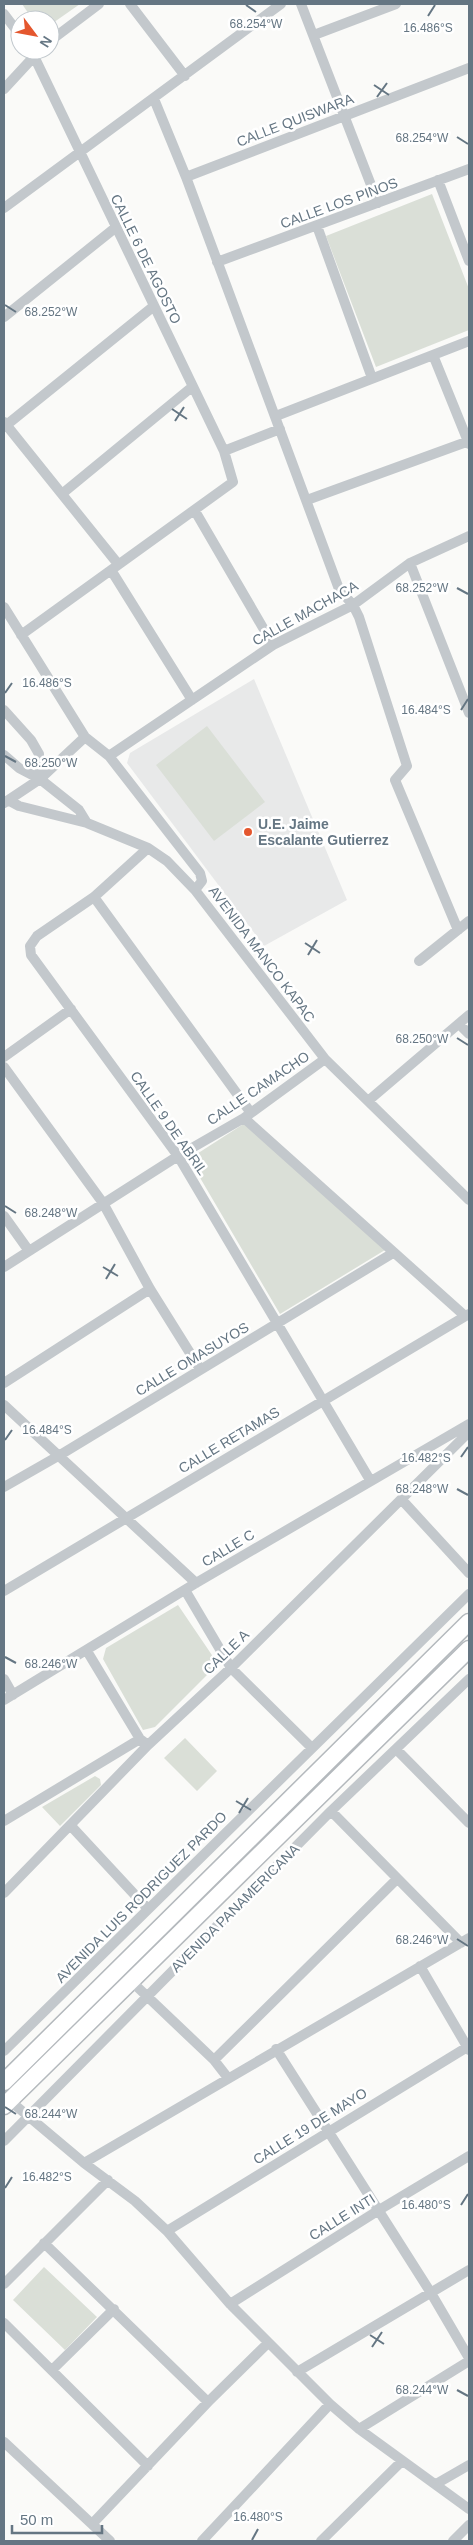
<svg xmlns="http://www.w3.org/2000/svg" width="473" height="2545" font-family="Helvetica,sans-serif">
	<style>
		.built { fill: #e8e9e9 }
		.green { fill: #dadfd7 }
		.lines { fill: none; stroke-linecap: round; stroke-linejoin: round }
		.trunk-casing { stroke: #b4b9bd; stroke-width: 19 }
		.minor { stroke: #c3c8cc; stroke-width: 10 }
		.trunk { stroke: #fff; stroke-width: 16 }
		.ticks { fill: none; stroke: #657683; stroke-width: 2 }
		.poi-dot { fill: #e4572e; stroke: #fff; stroke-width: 2 }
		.labels { text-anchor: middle; stroke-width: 5; stroke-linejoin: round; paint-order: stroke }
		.street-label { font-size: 14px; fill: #657683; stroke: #fff }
		.poi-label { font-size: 14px; font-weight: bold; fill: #657683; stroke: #fff; text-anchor: start }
		.ticks-label { font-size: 12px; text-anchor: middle; fill: #657683; stroke: #fff; stroke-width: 5; stroke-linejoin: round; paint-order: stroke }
	</style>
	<rect width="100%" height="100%" fill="#fafaf8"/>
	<path class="built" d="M254 679 347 900 264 946 127 763 130 753Z"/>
	<path class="green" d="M22 4H80L50 25V20H33Z
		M432 194 469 289V330L376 367 326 236Z
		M207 726 265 802 214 841 156 765Z
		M245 1123 385 1250 280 1314 189 1159Z
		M178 1605 218 1664 155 1727 143 1730 103 1659 106 1648Z
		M185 1738 217 1771 197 1791 164 1758Z
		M95 1776 100 1779 101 1785 60 1826 42 1807Z
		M44 2267 97 2317 65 2350 13 2300Z"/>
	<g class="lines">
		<g class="trunk-casing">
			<path id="trunk" d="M4 2082 469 1622
				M4 2106 469 1649"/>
		</g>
		<path class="minor" d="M130 4 185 76
			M301 4 378 203
			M4 14 20 35
			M314 35 396 4
			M50 41 99 4
			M4 89 40 50
			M154 99 186 177 339 589 353 605 359 617 407 766 395 780 458 930
			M186 177 469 68
			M438 180 469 261
			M4 208 281 4
			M317 226 372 378
			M217 262 469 169
			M4 317 115 228
			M433 355 469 444
			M276 416 469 341
			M4 422 118 564
			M4 427 154 306
			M224 451 280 429
			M63 493 192 387
			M307 500 469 441
			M195 511 273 645
			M410 563 469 713
			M111 570 192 700
			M4 607 85 737 109 756 200 873 202 881 195 890
			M21 635 233 482 224 451 31 50
			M4 710 31 740 39 754 40 779 19 768 4 755
			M109 756 273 645 353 605 410 563 469 536
			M40 779 79 810 87 823 148 848 167 861 195 890 325 1059 469 1200
			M8 800 19 806 87 823
			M4 803 40 779 85 737
			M148 848 94 897 37 936 30 946 31 955 178 1156 370 1480
			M94 897 251 1113
			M419 961 469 921
			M459 1024 469 1034
			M4 1057 71 1009
			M4 1067 103 1203 150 1289 200 1369
			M368 1101 469 1015
			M244 1118 465 1316
			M4 1216 29 1251
			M4 1267 178 1156 244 1118 325 1059
			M4 1383 150 1289
			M4 1405 196 1583
			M4 1487 60 1455 393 1253
			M402 1500 469 1573
			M185 1590 231 1668 312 1748
			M4 1591 469 1314
			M87 1651 140 1739
			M4 1679 13 1695
			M4 1700 196 1583 469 1424
			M396 1749 469 1823
			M331 1811 461 1943
			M4 1821 140 1739 148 1745
			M71 1826 148 1909
			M4 1893 148 1745 231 1668 469 1432
			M420 1966 469 2050
			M131 1981 214 2060 228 2078
			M276 2049 431 2293 469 2358
			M4 2051 469 1594
			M214 2060 397 1879
			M9 2100 84 2163 135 2201 167 2231 230 2304 330 2404 359 2429 469 2509
			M4 2141 331 1811 469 1679
			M84 2163 469 1938
			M167 2231 469 2046
			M44 2243 208 2402
			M4 2284 108 2180
			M230 2304 379 2210 469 2156
			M4 2323 148 2466
			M52 2370 114 2309
			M297 2372 469 2270
			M359 2429 469 2361
			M4 2442 110 2541
			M436 2484 469 2465
			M93 2523 208 2402 268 2343
			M202 2541 330 2404
			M321 2541 402 2461
			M453 2541 469 2525"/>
		<use href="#trunk" class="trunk"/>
	</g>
	<path class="ticks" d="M246 5 256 12M428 16 435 5M374 85 389 95M377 97 387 83M457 137 468 144M5 305 16 312M172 409 187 419M175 421 184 407M457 588 468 594M5 693 12 683M461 710 468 699M5 756 16 762M305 943 320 953M308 955 317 940M457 1038 468 1045M5 1206 16 1213M103 1267 118 1276M106 1279 115 1264M5 1440 12 1430M461 1457 468 1447M457 1489 468 1495M5 1657 16 1663M236 1801 251 1810M239 1813 248 1798M457 1939 468 1946M5 2107 16 2114M5 2188 12 2177M461 2205 468 2194M370 2335 384 2344M372 2347 382 2332M457 2390 468 2396M252 2540 258 2529"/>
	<circle class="poi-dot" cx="248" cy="832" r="5"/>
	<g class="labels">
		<g class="street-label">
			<text transform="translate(295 120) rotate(-21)" y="5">CALLE QUISWARA</text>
			<text transform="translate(339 203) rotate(-20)" y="5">CALLE LOS PINOS</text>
			<text transform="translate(146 259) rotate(64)" y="5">CALLE 6 DE AGOSTO</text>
			<text transform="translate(305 613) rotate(-29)" y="5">CALLE MACHACA</text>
			<text transform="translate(262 954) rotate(53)" y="5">AVENIDA MANCO KAPAC</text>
			<text transform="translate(258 1088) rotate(-34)" y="5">CALLE CAMACHO</text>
			<text transform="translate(169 1123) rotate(55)" y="5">CALLE 9 DE ABRIL</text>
			<text transform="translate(192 1359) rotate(-31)" y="5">CALLE OMASUYOS</text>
			<text transform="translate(229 1440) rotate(-31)" y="5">CALLE RETAMAS</text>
			<text transform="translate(228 1548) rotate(-31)" y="5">CALLE C</text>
			<text transform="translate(226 1652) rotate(-44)" y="5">CALLE A</text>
			<text transform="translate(141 1897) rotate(-45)" y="5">AVENIDA LUIS RODRIGUEZ PARDO</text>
			<text transform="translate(235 1908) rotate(-45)" y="5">AVENIDA PANAMERICANA</text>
			<text transform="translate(310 2126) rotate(-32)" y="5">CALLE 19 DE MAYO</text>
			<text transform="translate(342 2217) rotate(-32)" y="5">CALLE INTI</text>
		</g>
		<g class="poi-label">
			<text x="258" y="829">U.E. Jaime<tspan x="258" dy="16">Escalante Gutierrez</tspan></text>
		</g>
	</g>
	<g class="ticks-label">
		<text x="256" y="28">68.254°W</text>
		<text x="428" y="32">16.486°S</text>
		<text x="422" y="142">68.254°W</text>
		<text x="51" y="316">68.252°W</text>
		<text x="422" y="592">68.252°W</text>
		<text x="47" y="687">16.486°S</text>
		<text x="426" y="714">16.484°S</text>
		<text x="51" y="767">68.250°W</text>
		<text x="422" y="1043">68.250°W</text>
		<text x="51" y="1217">68.248°W</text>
		<text x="47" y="1434">16.484°S</text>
		<text x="426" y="1462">16.482°S</text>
		<text x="422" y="1493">68.248°W</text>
		<text x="51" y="1668">68.246°W</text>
		<text x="422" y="1944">68.246°W</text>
		<text x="51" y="2118">68.244°W</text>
		<text x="47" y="2181">16.482°S</text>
		<text x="426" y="2209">16.480°S</text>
		<text x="422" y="2394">68.244°W</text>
		<text x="258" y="2521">16.480°S</text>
	</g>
	<rect width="473" height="2545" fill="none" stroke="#657683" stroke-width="10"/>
	<g transform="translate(35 35) rotate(122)"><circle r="24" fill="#ffffff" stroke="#c1c8cd"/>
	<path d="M0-4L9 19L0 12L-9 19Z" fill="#e4572e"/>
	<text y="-8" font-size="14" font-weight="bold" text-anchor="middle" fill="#657683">N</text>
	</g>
	<path d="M12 2525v8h90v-8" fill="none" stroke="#657683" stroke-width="2.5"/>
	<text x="20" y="2525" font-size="15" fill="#657683" stroke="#ffffff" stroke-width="4" paint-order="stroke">50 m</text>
</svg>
